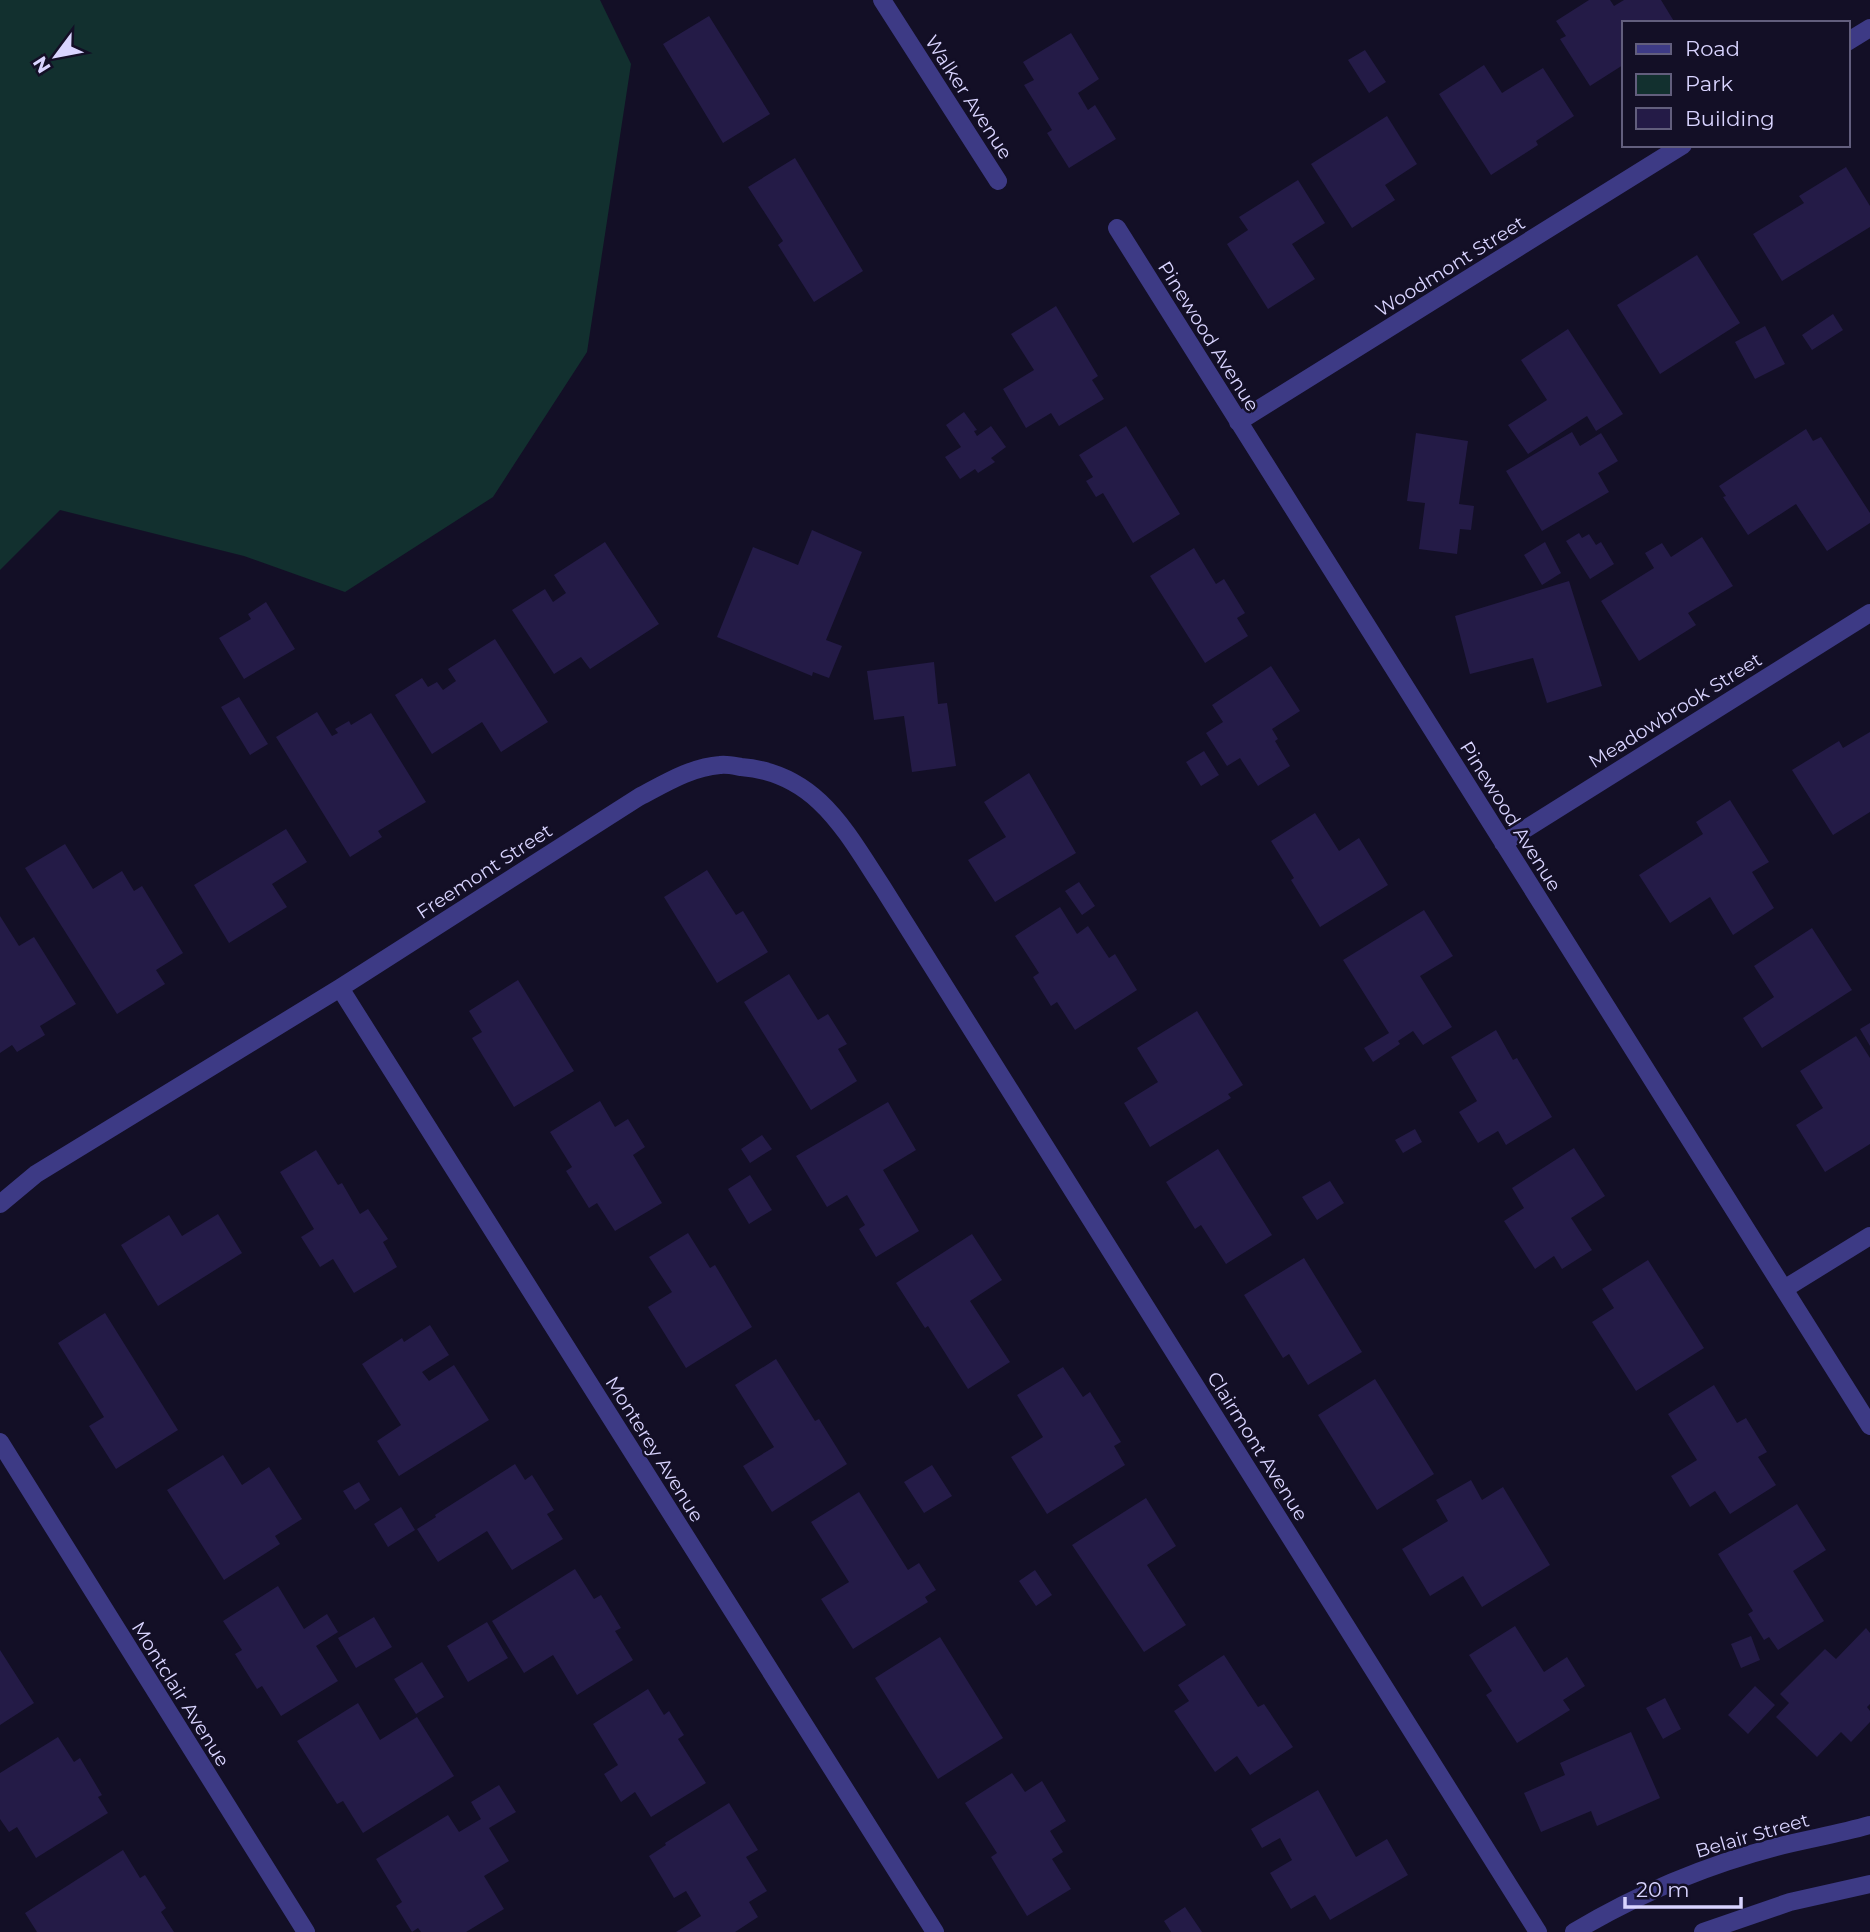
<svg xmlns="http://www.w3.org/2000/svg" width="1870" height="1932" font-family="Montserrat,sans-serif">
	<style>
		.green { fill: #12302f }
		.building { fill: #241b47 }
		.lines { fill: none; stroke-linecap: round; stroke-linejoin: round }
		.minor { stroke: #3d3a85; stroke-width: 18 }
		.labels { text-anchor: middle; stroke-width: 5; stroke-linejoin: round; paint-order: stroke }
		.street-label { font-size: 19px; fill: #d9d4ff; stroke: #130f26 }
	</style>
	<rect width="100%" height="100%" fill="#130f26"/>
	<path class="green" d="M0 0H600L631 64 587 352 493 497 345 592 244 556 60 510 0 570Z"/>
	<path class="building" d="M1589 0H1610L1614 6 1624 0H1661L1675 23H1623V65L1590 86 1560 39 1566 36 1556 21Z
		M709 16 770 114 723 143 663 44Z
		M1071 33 1099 79 1078 93 1088 110 1095 105 1116 139 1069 168 1047 133 1052 130 1024 85 1034 80 1023 62Z
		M1365 50 1386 82 1369 93 1348 60Z
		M1484 65 1502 93 1543 68 1574 116 1536 141 1538 145 1491 175 1439 94Z
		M1387 116 1417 164 1385 185 1395 200 1352 228 1311 164Z
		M795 158 863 271 814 302 778 245 783 241 748 187Z
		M1846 167 1870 206V227L1782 281 1753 234 1804 203 1799 196Z
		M1298 180 1325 223 1292 244 1315 279 1268 309 1227 244 1248 230 1239 217Z
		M1697 255 1740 323 1660 374 1617 305Z
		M1056 306 1098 376 1092 380 1104 399 1059 426 1051 413 1026 428 1003 389 1034 370 1011 334Z
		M1833 314 1843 330 1812 350 1802 335Z
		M1765 326 1785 364 1755 379 1735 342Z
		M1568 329 1623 414 1596 431 1587 416 1528 454 1508 425 1547 400 1521 360Z
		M964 412 977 430 974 431 977 436 991 426 1006 447 991 458 995 462 978 473 975 469 960 479 945 457 961 447 946 425Z
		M1126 426 1180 514 1133 543 1103 493 1096 497 1086 481 1093 477 1079 455Z
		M1806 429 1813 441 1821 437 1870 513V523L1827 551 1796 504 1748 535 1723 497 1726 496 1719 486Z
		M1572 432 1580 446 1601 433 1618 461 1598 473 1609 492 1542 531 1506 471Z
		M1416 433 1468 441 1459 504 1474 506 1471 530 1460 529 1457 554 1419 549 1425 503 1407 501Z
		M812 530 862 552 826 640 842 646 829 678 813 672 812 676 717 637 753 547 798 565Z
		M1579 533 1582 538 1589 534 1596 545 1601 542 1614 564 1590 579 1566 541Z
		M1702 537 1733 586 1688 613 1696 625 1639 661 1601 601 1654 568 1645 553 1662 543 1671 557Z
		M605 542 659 624 590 669 581 657 554 674 512 610 545 589 553 602 566 593 554 575Z
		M1545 542 1561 573 1542 585 1524 555Z
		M1194 548 1216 584 1224 579 1245 613 1237 618 1248 636 1205 663 1150 576Z
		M1569 581 1602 686 1547 703 1533 658 1470 674 1455 616Z
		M266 602 295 649 244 679 219 638 251 619 248 614Z
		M495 639 548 722 501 752 482 722 432 754 395 695 422 678 428 687 437 682 443 690 456 681 448 669Z
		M934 662 938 704 947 703 956 766 912 772 904 716 874 720 867 671Z
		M1271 666 1300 711 1272 729 1278 739 1275 741 1290 766 1258 786 1240 758 1227 766 1206 733 1223 722 1212 705Z
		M239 697 268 744 250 755 221 707Z
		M317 712 332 736 338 733 335 729 349 721 351 725 371 713 426 802 378 831 382 837 350 857 276 737Z
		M1870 732V812L1833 835 1792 770 1839 741 1843 748Z
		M1204 751 1219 775 1201 786 1186 762Z
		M1029 773 1076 853 995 902 968 860 1006 837 984 802Z
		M1730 800 1769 862 1752 872 1774 908 1733 935 1710 897 1670 923 1639 875 1703 834 1696 822Z
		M1315 813 1339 851 1359 838 1388 885 1320 927 1291 880 1294 878 1271 841Z
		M286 829 307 862 272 884 287 907 229 943 194 885Z
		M65 844 93 889 122 871 134 891 142 886 183 953 156 970 165 984 117 1014 25 868Z
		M707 870 736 915 743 911 768 952 717 983 664 897Z
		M1079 882 1095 906 1082 915 1065 891Z
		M1060 907 1077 934 1088 926 1109 958 1115 954 1137 990 1075 1030 1057 1002 1051 1006 1033 977 1039 973 1015 936Z
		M1424 910 1453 956 1420 976 1452 1027 1423 1045 1413 1031 1398 1041 1400 1044 1373 1062 1364 1048 1389 1033 1343 960Z
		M0 916 19 946 34 937 76 1004 40 1026 45 1035 17 1052 12 1045 0 1053Z
		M1812 928 1852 990 1762 1048 1743 1018 1774 997 1754 966Z
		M789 974 818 1020 828 1014 847 1044 838 1049 857 1081 811 1110 744 1002Z
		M518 980 574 1071 514 1107 472 1038 482 1032 469 1011Z
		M1197 1011 1243 1085 1228 1094 1231 1098 1150 1147 1124 1103 1158 1082 1137 1048Z
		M1870 1023V1046L1860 1029Z
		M1496 1030 1513 1060 1517 1058 1552 1117 1506 1145 1498 1131 1478 1143 1459 1112 1477 1101 1451 1057Z
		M1856 1036 1870 1058V1144L1825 1172 1796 1125 1823 1108 1800 1071Z
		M600 1101 615 1127 628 1119 645 1147 633 1155 662 1203 615 1231 597 1203 589 1208 566 1171 572 1167 550 1132Z
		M888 1102 916 1150 883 1170 919 1231 876 1257 859 1229 865 1225 847 1195 827 1207 796 1156Z
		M1415 1129 1422 1142 1403 1153 1395 1140Z
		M762 1135 772 1149 750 1163 741 1149Z
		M1574 1148 1605 1196 1571 1218 1592 1250 1562 1269 1554 1256 1535 1269 1504 1221 1524 1208 1512 1188Z
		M1218 1149 1272 1235 1226 1264 1201 1225 1195 1229 1166 1182Z
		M316 1150 338 1185 342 1183 360 1214 368 1209 388 1239 383 1242 397 1267 354 1293 333 1259 320 1267 301 1237 314 1229 280 1172Z
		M750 1175 772 1210 749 1224 728 1189Z
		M1330 1181 1344 1203 1317 1220 1302 1197Z
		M218 1214 242 1253 158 1306 121 1245 169 1215 182 1236Z
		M688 1233 710 1268 715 1265 752 1327 686 1368 648 1307 672 1292 649 1257Z
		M972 1234 1002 1280 970 1301 1010 1362 968 1389 928 1326 925 1328 896 1283Z
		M1304 1258 1362 1352 1308 1385 1289 1354 1283 1358 1244 1295Z
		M1648 1260 1704 1348 1636 1391 1592 1322 1614 1308 1602 1289Z
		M105 1313 178 1430 116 1469 89 1426 104 1417 58 1343Z
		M430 1325 449 1355 422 1372 429 1381 454 1365 489 1420 399 1476 377 1441 401 1425 362 1364 402 1338 404 1342Z
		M776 1359 815 1421 819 1419 847 1464 772 1512 743 1466 774 1447 735 1385Z
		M1063 1367 1083 1397 1090 1392 1121 1442 1114 1446 1125 1465 1047 1514 1011 1457 1043 1437 1017 1395Z
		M1375 1379 1434 1474 1377 1510 1318 1415Z
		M1714 1385 1737 1423 1746 1418 1767 1452 1758 1457 1776 1485 1730 1514 1715 1491 1690 1507 1671 1476 1697 1460 1668 1414Z
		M223 1455 242 1485 269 1467 302 1519 275 1536 280 1544 224 1580 167 1490Z
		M515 1464 525 1480 532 1475 554 1510 547 1514 563 1539 512 1570 487 1531 438 1562 417 1529 436 1517 435 1515Z
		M932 1465 952 1496 924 1513 904 1482Z
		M1471 1480 1482 1500 1503 1487 1550 1565 1482 1607 1463 1576 1430 1596 1402 1549 1448 1521 1436 1500Z
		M359 1482 370 1500 355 1510 343 1491Z
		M859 1492 908 1570 919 1563 936 1590 925 1597 928 1602 853 1649 821 1599 849 1582 811 1522Z
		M1146 1498 1176 1546 1147 1565 1186 1625 1144 1652 1072 1545Z
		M1797 1504 1826 1550 1793 1571 1824 1621 1778 1650 1769 1637 1764 1640 1748 1614 1753 1611 1718 1554Z
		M401 1507 415 1530 388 1547 374 1524Z
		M575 1569 594 1599 601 1595 621 1628 615 1631 633 1660 577 1695 553 1655 524 1673 492 1621Z
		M1035 1570 1052 1595 1036 1606 1019 1581Z
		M278 1586 304 1629 327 1614 338 1632 316 1646 338 1681 281 1716 262 1686 257 1689 235 1654 242 1650 223 1621Z
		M374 1617 392 1647 356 1668 338 1638Z
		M487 1622 508 1658 468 1682 447 1646Z
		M1515 1626 1544 1672 1567 1657 1585 1686 1563 1700 1570 1710 1517 1743 1486 1695 1492 1691 1469 1655Z
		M1866 1628 1870 1633V1704L1867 1707 1870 1711V1722L1851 1742 1841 1732 1817 1757 1776 1717 1789 1703 1780 1694 1825 1649 1836 1659Z
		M1751 1636 1760 1660 1741 1668 1731 1644Z
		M940 1637 1003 1738 938 1779 875 1678Z
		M0 1650 34 1703 0 1725Z
		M1224 1655 1258 1707 1264 1704 1293 1747 1250 1775 1237 1756 1215 1772 1174 1711 1189 1701 1178 1685Z
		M422 1662 444 1697 416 1714 394 1679Z
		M1755 1686 1775 1705 1748 1734 1728 1715Z
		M648 1689 664 1715 669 1711 684 1735 678 1739 706 1783 651 1817 635 1792 621 1802 604 1774 618 1765 593 1724Z
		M1665 1698 1681 1729 1663 1739 1646 1708Z
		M358 1703 380 1740 417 1717 454 1776 363 1833 343 1801 337 1804 297 1741Z
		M1631 1732 1660 1798 1597 1826 1591 1811 1541 1832 1524 1793 1565 1775 1560 1763Z
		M58 1737 74 1762 80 1758 102 1795 98 1797 108 1813 36 1858 17 1827 9 1832 0 1819V1773Z
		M1012 1773 1025 1792 1042 1781 1066 1821 1050 1831 1063 1852 1052 1859 1071 1889 1027 1916 991 1857 997 1853 965 1803Z
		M499 1785 516 1812 489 1828 509 1861 484 1876 504 1909 466 1932H421L418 1928 412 1932 396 1906 402 1902 376 1859 448 1815 459 1832 481 1819 471 1802Z
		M1318 1790 1356 1857 1387 1839 1408 1875 1330 1920 1315 1895 1291 1909 1270 1873 1292 1860 1280 1838 1262 1848 1251 1829Z
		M729 1803 758 1850 746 1857 767 1891 749 1902 758 1917 735 1932H676L701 1916 686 1891 674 1898 649 1856 666 1845 665 1843Z
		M123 1850 140 1878 145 1875 166 1908 161 1912 174 1932H37L25 1913Z
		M1185 1907 1202 1932H1171L1164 1921Z"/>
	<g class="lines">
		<path class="minor" d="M882 0 998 181
			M1847 42 1870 28
			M1117 228 1870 1426
			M1238 422 1683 145
			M1503 843 1870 613
			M340 988 935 1932
			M0 1204 36 1174 340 988 639 797C664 784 691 767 720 765 727 764 735 766 741 767 817 773 846 832 883 888L1538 1932
			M1784 1289 1870 1236
			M0 1442 306 1932
			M1574 1932C1636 1895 1707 1865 1776 1847 1807 1839 1839 1834 1870 1825
			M1703 1932 1790 1902 1870 1884"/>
	</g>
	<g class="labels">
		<g class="street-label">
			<text transform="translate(969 97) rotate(57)" y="7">Walker Avenue</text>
			<text transform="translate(1450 266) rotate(-32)" y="7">Woodmont Street</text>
			<text transform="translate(1209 336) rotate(58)" y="7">Pinewood Avenue</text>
			<text transform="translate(1675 710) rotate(-32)" y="7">Meadowbrook Street</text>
			<text transform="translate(1511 816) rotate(58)" y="7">Pinewood Avenue</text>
			<text transform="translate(484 871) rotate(-33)" y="7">Freemont Street</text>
			<text transform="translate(1258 1446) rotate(58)" y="7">Clairmont Avenue</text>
			<text transform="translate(655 1449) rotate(58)" y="7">Monterey Avenue</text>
			<text transform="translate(181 1694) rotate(58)" y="7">Montclair Avenue</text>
			<text transform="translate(1752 1835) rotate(-16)" y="7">Belair Street</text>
		</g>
	</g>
	<rect x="1622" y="21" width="228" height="126" fill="#130f26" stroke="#625e7d" stroke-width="2"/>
	<rect x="1636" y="44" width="35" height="10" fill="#3d3a85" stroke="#625e7d" stroke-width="2"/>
	<text x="1685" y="56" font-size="21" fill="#d9d4ff">Road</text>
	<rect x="1636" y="74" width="35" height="21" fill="#12302f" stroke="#625e7d" stroke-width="2"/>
	<text x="1685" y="91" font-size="21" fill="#d9d4ff">Park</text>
	<rect x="1636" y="108" width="35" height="21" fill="#241b47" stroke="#625e7d" stroke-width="2"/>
	<text x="1685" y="126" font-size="21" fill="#d9d4ff">Building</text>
	<g transform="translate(56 56) rotate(238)" stroke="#130f26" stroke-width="5" paint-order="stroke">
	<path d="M0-5L12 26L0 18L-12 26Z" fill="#d9d4ff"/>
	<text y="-10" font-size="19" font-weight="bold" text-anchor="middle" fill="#d9d4ff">N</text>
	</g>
	<path d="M1625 1897v10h116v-10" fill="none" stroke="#d9d4ff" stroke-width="3.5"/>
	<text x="1636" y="1897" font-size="21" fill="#d9d4ff" stroke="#130f26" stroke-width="5" paint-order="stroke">20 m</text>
</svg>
